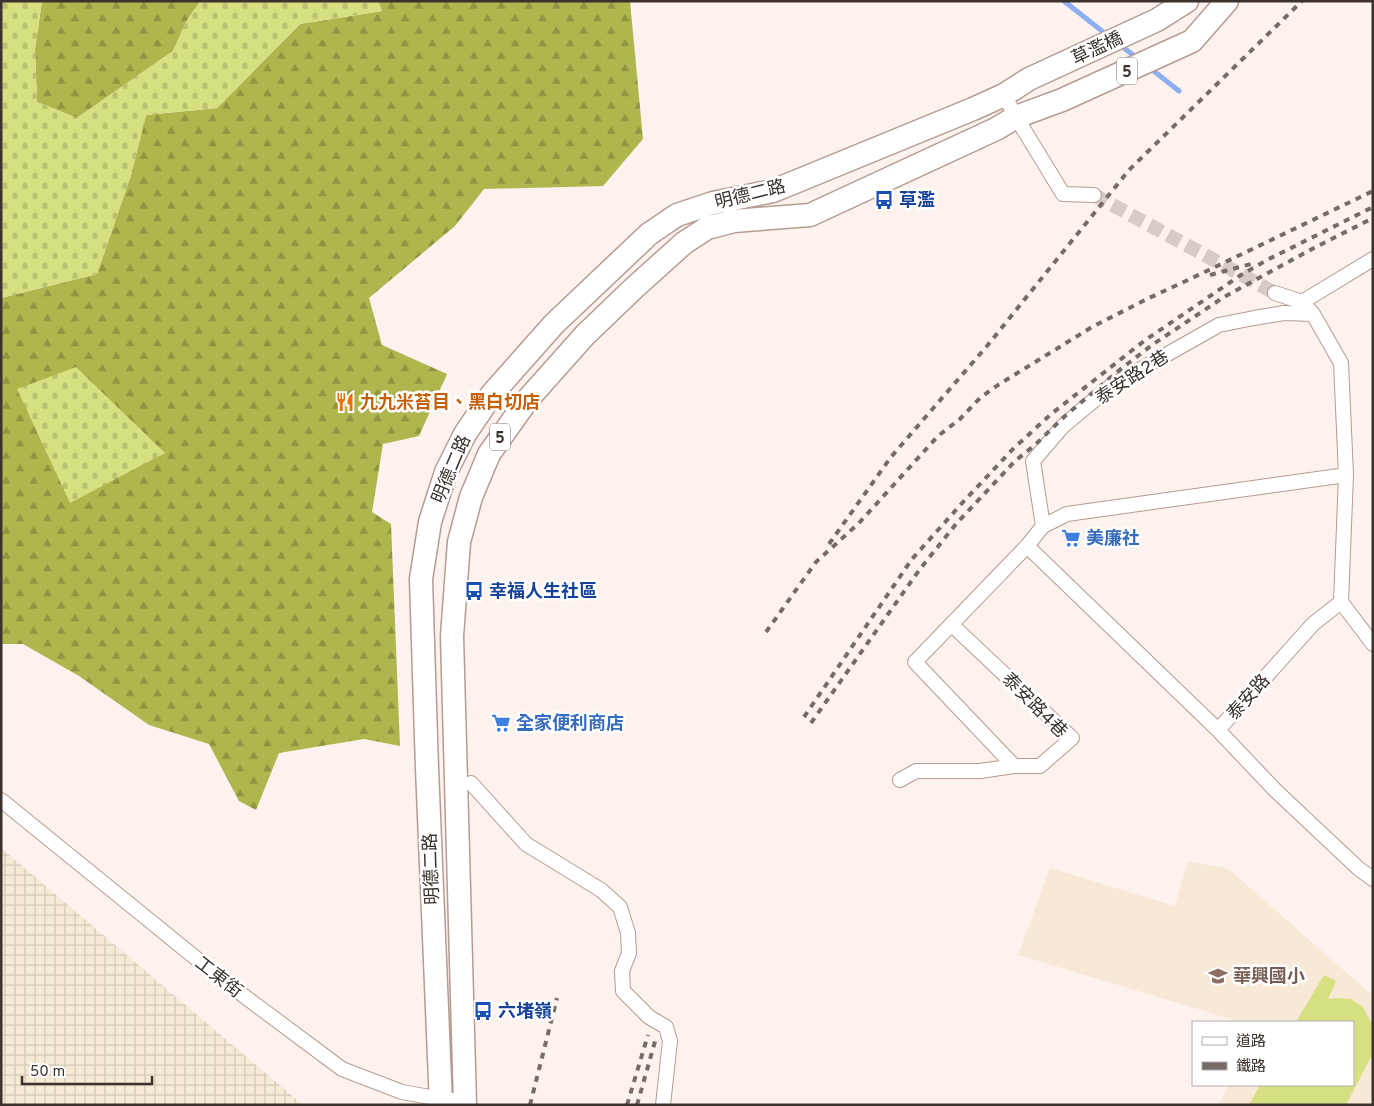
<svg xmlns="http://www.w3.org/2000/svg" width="1374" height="1106" font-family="Overpass,'Noto Sans TC',sans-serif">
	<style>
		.industrial { fill: url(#industrial-grid) }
		.education { fill: #f8e8d6 }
		.grass { fill: #d7e081 }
		.forest { fill: url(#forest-firs) }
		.cemetery { fill: url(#cemetery-stones) }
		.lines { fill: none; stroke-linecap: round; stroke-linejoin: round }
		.stream { stroke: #8daef1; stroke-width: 5 }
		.minor-tunnel { stroke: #d6cbc7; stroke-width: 14; stroke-dasharray: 14 7; stroke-linecap: butt }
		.minor-casing { stroke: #b59b91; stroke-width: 16 }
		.primary-casing { stroke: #b59b91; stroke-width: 25 }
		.minor { stroke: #fff; stroke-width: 14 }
		.primary { stroke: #fff; stroke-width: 22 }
		.rail { stroke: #756b67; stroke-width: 4; stroke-dasharray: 6 6; stroke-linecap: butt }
		.labels { text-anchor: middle; stroke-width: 5; stroke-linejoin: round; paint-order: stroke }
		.shield { fill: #fff; stroke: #766f6c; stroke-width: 1 }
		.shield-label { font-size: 16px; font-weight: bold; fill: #3b312d }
		.street-label { font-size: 18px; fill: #3b312d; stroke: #fff }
		.transit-label { font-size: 18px; font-weight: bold; fill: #164399; stroke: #fff; text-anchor: start }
		.food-label { font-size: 18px; font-weight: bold; fill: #c56008; stroke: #fff; text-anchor: start }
		.shop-label { font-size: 18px; font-weight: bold; fill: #366cbe; stroke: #fff; text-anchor: start }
		.education-label { font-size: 18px; font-weight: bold; fill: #785e54; stroke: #fff; text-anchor: start }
	</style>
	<defs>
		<pattern id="industrial-grid" width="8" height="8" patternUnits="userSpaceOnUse" patternTransform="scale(1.25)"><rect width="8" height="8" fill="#f6e9d5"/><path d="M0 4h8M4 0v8" fill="none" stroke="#d4c8b7"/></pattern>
		<pattern id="forest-firs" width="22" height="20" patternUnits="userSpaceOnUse" patternTransform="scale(1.25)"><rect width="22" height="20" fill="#aeb64d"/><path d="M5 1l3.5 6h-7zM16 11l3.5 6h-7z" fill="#8f9540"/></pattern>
		<pattern id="cemetery-stones" width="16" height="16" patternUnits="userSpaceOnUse" patternTransform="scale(1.25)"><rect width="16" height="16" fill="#d7e081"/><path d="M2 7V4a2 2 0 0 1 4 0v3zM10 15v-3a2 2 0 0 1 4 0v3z" fill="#b9c170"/></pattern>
	</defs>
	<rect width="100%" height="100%" fill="#fdf2ee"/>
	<path class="industrial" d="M1 848 303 1105H1Z"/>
	<path class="education" d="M1188 861 1229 869 1373 996V1105H1218L1229 1085H1353V1022H1241L1018 955 1050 868 1175 906Z"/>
	<path class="grass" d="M1324 975 1336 981 1328 999 1336 998 1351 999 1363 1007 1373 1026 1372 1055 1346 1105H1249L1260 1085H1353V1022H1296Z"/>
	<path class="forest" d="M42 1H200L186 22 173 51 77 118 37 102 35 49Z
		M378 1H630L643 139 603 186 484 189 455 226 369 298 382 345 447 374 419 436 383 444 372 512 391 524 400 746 364 739 279 753 256 810 239 801 209 744 149 725 79 676 23 644H1V298L97 274 131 175 146 115 217 108 300 24 382 11Z"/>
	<path class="cemetery" d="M1 1H42L35 49 37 102 77 118 173 51 186 22 200 1H378L382 11 300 24 217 108 146 115 131 175 97 274 1 298Z
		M76 367 165 453 70 503 17 389Z"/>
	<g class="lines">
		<path class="stream" d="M1064 1 1107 35
			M1120 45 1137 58
			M1150 68 1179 91"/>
		<path class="minor-tunnel" d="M1094 195 1275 293"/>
		<g class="minor-casing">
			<path id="minor" d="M1004 95 1016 117 1063 194 1094 195
				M1302 302 1373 259
				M1043 526 1033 461 1063 426 1111 386 1219 325 1254 318 1284 313 1313 314
				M1027 546 1218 730 1275 790 1359 869 1373 879
				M1341 602 1373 644
				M1218 730 1313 624 1341 602 1346 475 1341 363 1313 314 1302 302 1275 293
				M1014 766 915 662 1027 546 1043 526 1067 514 1346 475
				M900 780 916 771H980L1014 766H1040L1072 738 952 625
				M471 783 526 844 601 890 620 907 628 933 629 953 622 971 623 991 649 1017 666 1027 670 1041 663 1105
				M1 800 224 981 342 1069 402 1092 441 1099 465 1101"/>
		</g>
		<g class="primary-casing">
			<path id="primary" d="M441 1105 427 768 421 579 430 522 446 472 465 434 492 394 554 324 649 234 677 215 713 203 773 191 973 109 1004 95 1029 79 1157 20 1187 1
				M465 1105 452 636 459 542 471 497 489 454 528 399 585 335 634 288 684 243 707 228 734 221 810 215 996 129 1016 117 1062 100 1192 41 1227 1"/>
		</g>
		<use href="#minor" class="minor"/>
		<use href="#primary" class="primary"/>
		<path class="rail" d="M1210 275 1251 264
			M829 544 891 457 987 346 1129 170 1302 1
			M766 632 816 562 859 523 938 436 960 419 980 398 998 385 1092 327 1149 298 1188 280 1373 191
			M804 717 912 559 964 501 1013 449 1050 415 1144 341 1241 275 1267 260 1373 207
			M811 723 920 569 956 524 1015 461 1035 445 1065 416 1117 372 1152 345 1224 297 1312 249 1373 218
			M530 1105 557 998
			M627 1105 648 1035
			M637 1105 656 1038"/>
	</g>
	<defs>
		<g id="bus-bare" transform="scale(1.5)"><path d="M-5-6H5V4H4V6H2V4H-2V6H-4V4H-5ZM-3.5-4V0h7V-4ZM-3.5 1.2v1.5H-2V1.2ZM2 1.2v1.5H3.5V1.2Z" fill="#1a4fb4" stroke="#fff" stroke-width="2.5" paint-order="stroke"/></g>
		<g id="restaurant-bare" transform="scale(1.5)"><path d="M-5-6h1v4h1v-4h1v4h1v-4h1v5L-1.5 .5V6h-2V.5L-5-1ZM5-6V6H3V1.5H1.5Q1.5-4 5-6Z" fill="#e8710a" stroke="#fff" stroke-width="2.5" paint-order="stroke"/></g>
		<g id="supermarket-bare" transform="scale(1.5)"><path d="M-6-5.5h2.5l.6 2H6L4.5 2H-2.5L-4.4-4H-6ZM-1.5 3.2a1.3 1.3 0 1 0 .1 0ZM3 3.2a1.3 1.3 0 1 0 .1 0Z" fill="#3f7fe0" stroke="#fff" stroke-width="2.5" paint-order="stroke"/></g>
		<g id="school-bare" transform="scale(1.5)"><path d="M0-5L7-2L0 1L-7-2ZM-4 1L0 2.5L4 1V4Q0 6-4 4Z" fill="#8d6e63" stroke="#fff" stroke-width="2.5" paint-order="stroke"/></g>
	</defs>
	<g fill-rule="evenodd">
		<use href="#bus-bare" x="884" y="200"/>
		<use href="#restaurant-bare" x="345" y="402"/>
		<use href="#supermarket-bare" x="1071" y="538"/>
		<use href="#bus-bare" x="474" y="591"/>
		<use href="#supermarket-bare" x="501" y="723"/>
		<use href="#school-bare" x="1218" y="976"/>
		<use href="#bus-bare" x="483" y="1011"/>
	</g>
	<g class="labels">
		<g class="shield">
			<rect x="1117" y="57.5" width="20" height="27" rx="4"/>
			<rect x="490" y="423.5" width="20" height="27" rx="4"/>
		</g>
		<g class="shield-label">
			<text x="1127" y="77">5</text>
			<text x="500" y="443">5</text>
		</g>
		<g class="street-label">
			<text transform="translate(1097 48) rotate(-25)" y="6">草濫橋</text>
			<text transform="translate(750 194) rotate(-14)" y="6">明德二路</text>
			<text transform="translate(1132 377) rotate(-33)" y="6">泰安路2巷</text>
			<text transform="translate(451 469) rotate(-67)" y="6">明德二路</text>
			<text transform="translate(1248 697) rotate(-48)" y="6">泰安路</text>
			<text transform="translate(1035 705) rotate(45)" y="6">泰安路4巷</text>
			<text transform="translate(431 869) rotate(-92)" y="6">明德二路</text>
			<text transform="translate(219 977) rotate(38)" y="6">工東街</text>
		</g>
		<g class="transit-label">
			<text x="899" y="206">草濫</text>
			<text x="489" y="597">幸福人生社區</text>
			<text x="498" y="1017">六堵嶺</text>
		</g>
		<g class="food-label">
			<text x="360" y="408">九九米苔目、黑白切店</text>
		</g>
		<g class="shop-label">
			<text x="1086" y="544">美廉社</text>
			<text x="516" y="729">全家便利商店</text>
		</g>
		<g class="education-label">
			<text x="1233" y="982">華興國小</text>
		</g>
	</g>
	<rect width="1374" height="1106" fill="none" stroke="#3b312d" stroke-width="5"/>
	<rect x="1192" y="1021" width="162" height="65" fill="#ffffff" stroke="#b1adab"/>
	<rect x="1202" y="1037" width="25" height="8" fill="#ffffff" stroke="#b1adab"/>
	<text x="1236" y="1046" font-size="15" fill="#3b312d">道路</text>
	<rect x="1202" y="1062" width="25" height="8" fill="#756b67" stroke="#b1adab"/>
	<text x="1236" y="1071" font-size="15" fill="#3b312d">鐵路</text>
	<path d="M22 1076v8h130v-8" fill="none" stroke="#3b312d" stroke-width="2.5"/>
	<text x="30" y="1076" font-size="15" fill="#3b312d" stroke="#ffffff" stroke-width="4" paint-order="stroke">50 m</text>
</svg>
